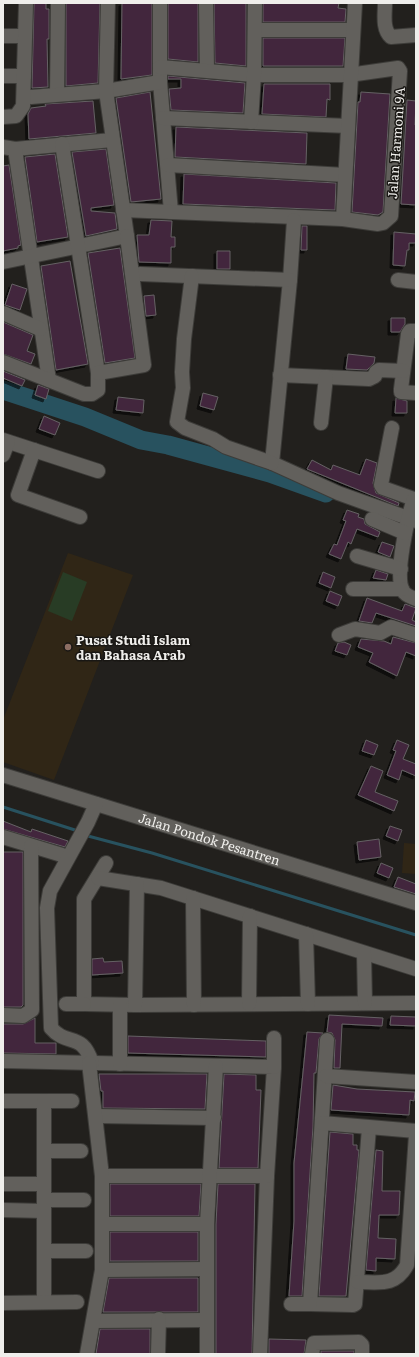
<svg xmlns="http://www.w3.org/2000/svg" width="419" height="1357" font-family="Literata,serif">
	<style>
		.education { fill: #302616 }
		.green { fill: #283c25 }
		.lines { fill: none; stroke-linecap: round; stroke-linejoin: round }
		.stream { stroke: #28525f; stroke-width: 3 }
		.river { stroke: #28525f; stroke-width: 19 }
		.building { fill: #42273c; stroke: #656164; filter: url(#shadow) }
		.minor-casing { stroke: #3d3c39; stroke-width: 16 }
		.minor { stroke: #62605c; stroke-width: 14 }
		.education-dot { fill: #8d6e63; stroke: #191714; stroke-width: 1.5 }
		.labels { text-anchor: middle; stroke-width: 3; stroke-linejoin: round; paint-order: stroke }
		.street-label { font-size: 13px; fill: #efeeeb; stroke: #191714 }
		.poi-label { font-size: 13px; font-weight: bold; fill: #efeeeb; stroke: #191714; text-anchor: start }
	</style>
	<defs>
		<filter id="shadow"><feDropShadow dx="-3" dy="3" stdDeviation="0" flood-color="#0009"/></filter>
	</defs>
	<rect width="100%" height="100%" fill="#22201d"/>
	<path class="education" d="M68 553 133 575 54 780 3 762V720Z
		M404 843 416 844V874L402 873Z"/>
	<path class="green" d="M63 572 87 582 72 621 48 611Z"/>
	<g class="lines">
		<path class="stream" d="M3 807 78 831
			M88 836 152 853 416 935"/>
		<path class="river" d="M3 390 85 417 141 440 168 445 270 473 326 493"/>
	</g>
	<path class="building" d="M34 3H46V9H49V39H47L48 87 32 88Z
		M66 3H100L98 83 66 86Z
		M122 3H152V75L121 79Z
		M168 3H198V62L168 59Z
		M214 3H246V66L215 63Z
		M263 3H339L338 8 346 9 345 22H263Z
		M263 38H345L343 66H263Z
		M168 76 245 83 243 113 171 110 169 89 181 88V79H168Z
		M264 84H330V100L327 99 326 117 262 114Z
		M150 92 161 199 131 202 116 98Z
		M361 92 390 94 383 212 378 215 352 212 358 102H360Z
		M407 100 416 101 415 125H416V205L401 204Z
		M93 101 96 133 29 139 28 114 31 108 46 106 45 104Z
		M176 127 307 133 306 164 175 157Z
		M106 149 114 205 91 208V211L115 213 117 229 86 236 72 152Z
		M55 154 68 237 37 242 25 157Z
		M9 165 21 245 18 246V248L3 251V166Z
		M184 174 336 183 335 210 183 204Z
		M151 220 172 221 171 237H175V247H171V263L139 262 137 235H149Z
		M302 226H307V250H301Z
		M394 232 416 234V243H409V250H407L405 266 393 265Z
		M120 248 135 358 105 363 88 253Z
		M217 251H230V269H217Z
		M70 261 88 364 56 370 41 266Z
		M12 284 27 289 20 310 5 305Z
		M154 295 156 315 146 316 144 296Z
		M391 318H405V324L400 332H391Z
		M3 322 33 335 27 351 35 354 31 364 3 354Z
		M348 354 375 357 374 363 367 370 346 369Z
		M3 371 25 380 22 386 3 378Z
		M38 385 49 389 46 399 35 395Z
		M203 393 218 397 214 410 200 406Z
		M118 397 144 400 143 413 116 410Z
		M396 398 407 401V413H395Z
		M44 416 60 423 55 435 39 429Z
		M366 459 377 463 373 483 376 493 399 503 398 506 307 469 312 460 331 470 333 465 360 475Z
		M347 510 359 514 358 517 364 519 365 524 380 532 378 537 357 529 351 544 348 542 341 559 329 554 334 544 337 545 346 521 343 520Z
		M382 542 394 546 390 557 378 552Z
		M376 570 388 574 386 580 373 578Z
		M323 572 335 577 331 588 319 583Z
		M330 591 342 596 338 606 326 601Z
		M367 598 402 611 405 604 416 608 412 620 416 622V626L376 613 372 623 359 621Z
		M393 637 416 643V656L406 652 397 676 369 662 373 653 358 647 361 639 384 641 391 644Z
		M344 642 351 645 347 655 335 651 338 643Z
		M366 740 378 745 374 755 362 751Z
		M397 740 409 745 403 759 416 764V776L402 770 399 780 387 775 396 751 393 750Z
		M371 766 383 771 375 792 398 801 394 811 358 795Z
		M3 821 31 832 32 829 68 841 65 847 3 829Z
		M390 826 402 830 398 841 386 836Z
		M379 839 381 857 359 860 357 842Z
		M3 852H23V1005L21 1007H3Z
		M381 863 393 868 389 878 377 873Z
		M398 877 416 884V894L394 887Z
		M103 958 104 962 122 961 123 973 92 975V959Z
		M329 1015 383 1018 382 1026 342 1024 340 1068H334L335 1040 332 1033 327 1032Z
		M391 1016 416 1017V1026L390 1025Z
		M35 1018V1043H56V1054L3 1053V1024H23Z
		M307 1032 323 1033 319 1039 316 1073H314L313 1127 302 1296H289L294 1221V1163Z
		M128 1036 266 1041V1057L128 1053Z
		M99 1074H207L205 1109 103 1108V1091H101Z
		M224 1074 256 1075V1090H261L258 1168H219Z
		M333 1085 357 1089 415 1092 414 1101 410 1100 409 1115 331 1110Z
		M330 1132 353 1134V1145H357V1150H359L346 1296H319Z
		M376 1150 383 1151 382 1191H400L399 1215H379L378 1238 396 1239 395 1259 376 1258V1271L366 1270Z
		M110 1184H201L199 1216H110Z
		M218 1184H255L252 1354H216V1224Z
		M110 1232H198V1261H110Z
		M109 1278H198V1312H103Z
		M100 1329H150V1354H96Z
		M269 1339 306 1340 304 1354H269Z
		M321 1351H354V1354H321Z"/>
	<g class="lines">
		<g class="minor-casing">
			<g id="minor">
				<path d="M160 3V82L171 212"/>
				<path d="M206 3 207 70"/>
				<path d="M385 3C385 14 382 29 391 37L416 35"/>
				<path d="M255 30H352"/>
				<path d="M3 36H25"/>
				<path d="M160 67 254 75H349L398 68 400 71 391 216 383 223 378 224 343 219"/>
				<path d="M3 76H24"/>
				<path d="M57 94 58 3"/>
				<path d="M31 97 106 91 160 82"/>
				<path d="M3 117 16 116 23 106 26 3"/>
				<path d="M163 118 348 126"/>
				<path d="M251 122 254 75 255 3"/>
				<path d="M3 147 15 149 112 140"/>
				<path d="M15 149 49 380"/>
				<path d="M168 165 345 175"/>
				<path d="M123 210 343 219 355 3"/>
				<path d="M294 220 290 280 272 463 338 493 416 521"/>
				<path d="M3 262 127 236 106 91 108 3"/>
				<path d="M140 274 290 280"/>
				<path d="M192 276 184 339 182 372 183 388 177 422 185 428 213 439 226 447 272 463"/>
				<path d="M398 280 416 282"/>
				<path d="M3 313 40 329"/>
				<path d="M416 331H410L408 334 401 389V392L416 393"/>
				<path d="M3 362 84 394H92L98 390V373L62 144"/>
				<path d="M98 373 144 365 127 236"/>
				<path d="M280 375 369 379 375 376 376 372 379 370 403 371"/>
				<path d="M321 423 326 377"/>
				<path d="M392 428 381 485 383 488 414 499"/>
				<path d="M3 440 98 471"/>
				<path d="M34 450 18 495 80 517"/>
				<path d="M3 455 8 442"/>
				<path d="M416 500 414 499C408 516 394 576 403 591 406 596 411 597 416 599"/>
				<path d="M372 519 405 533"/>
				<path d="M357 556 401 569"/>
				<path d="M353 589H402"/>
				<path d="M339 635 355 629 380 633 391 627 416 635"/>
				<path id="s1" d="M3 775 416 903"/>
				<path d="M3 837 62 855"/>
				<path d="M106 863 84 899V1004L135 1005 416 1003"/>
				<path d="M98 878 161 888 416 969"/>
				<path d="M193 898 194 1005"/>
				<path d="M306 934 308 1004"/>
				<path d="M364 953 365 1003"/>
				<path d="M66 1004H84"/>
				<path d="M249 1004 250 916"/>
				<path d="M135 1005 137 884"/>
				<path d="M3 1015 23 1016 32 1010 31 846"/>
				<path d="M327 1040 310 1304 353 1305 355 1304 369 1128"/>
				<path d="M3 1061 274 1067 267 1176 260 1354"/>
				<path d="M92 1063C82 1031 67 1047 51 1028L47 908 50 891 88 822 96 804"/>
				<path d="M120 1064V1005"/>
				<path d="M274 1067V1038"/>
				<path d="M326 1076 416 1082"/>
				<path d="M3 1101H72"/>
				<path d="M96 1116 214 1118"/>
				<path d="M322 1123 416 1131"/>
				<path d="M44 1151H81"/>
				<path d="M102 1176H267"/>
				<path d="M3 1184H44"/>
				<path d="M44 1200H84"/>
				<path d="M3 1210 44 1211"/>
				<path d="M102 1224H207"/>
				<path d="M44 1251H86"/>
				<path d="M102 1270 207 1269"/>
				<path d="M358 1282C379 1282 395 1287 407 1265L416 1135"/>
				<path d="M44 1302V1101"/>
				<path d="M3 1303 77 1302"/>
				<path d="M291 1304H310"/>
				<path d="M94 1321 206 1320"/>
				<path d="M87 1354 102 1270V1176L89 1063"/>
				<path d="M158 1354 159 1319"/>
				<path d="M207 1354V1224L216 1066"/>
				<path d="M312 1354 314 1343 359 1342 362 1345V1354"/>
			</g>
		</g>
		<use href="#minor" class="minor"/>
	</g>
	<circle class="education-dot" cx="68" cy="647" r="4"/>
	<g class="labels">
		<g class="street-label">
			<text transform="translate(396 143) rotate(-86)" y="5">Jalan Harmoni 9A</text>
			<text dy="5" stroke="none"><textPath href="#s1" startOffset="216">Jalan Pondok Pesantren</textPath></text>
		</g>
		<g class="poi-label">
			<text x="76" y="645">Pusat Studi Islam<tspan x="76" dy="15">dan Bahasa Arab</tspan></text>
		</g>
	</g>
	<rect width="419" height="1357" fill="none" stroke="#efeeeb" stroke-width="8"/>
</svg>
